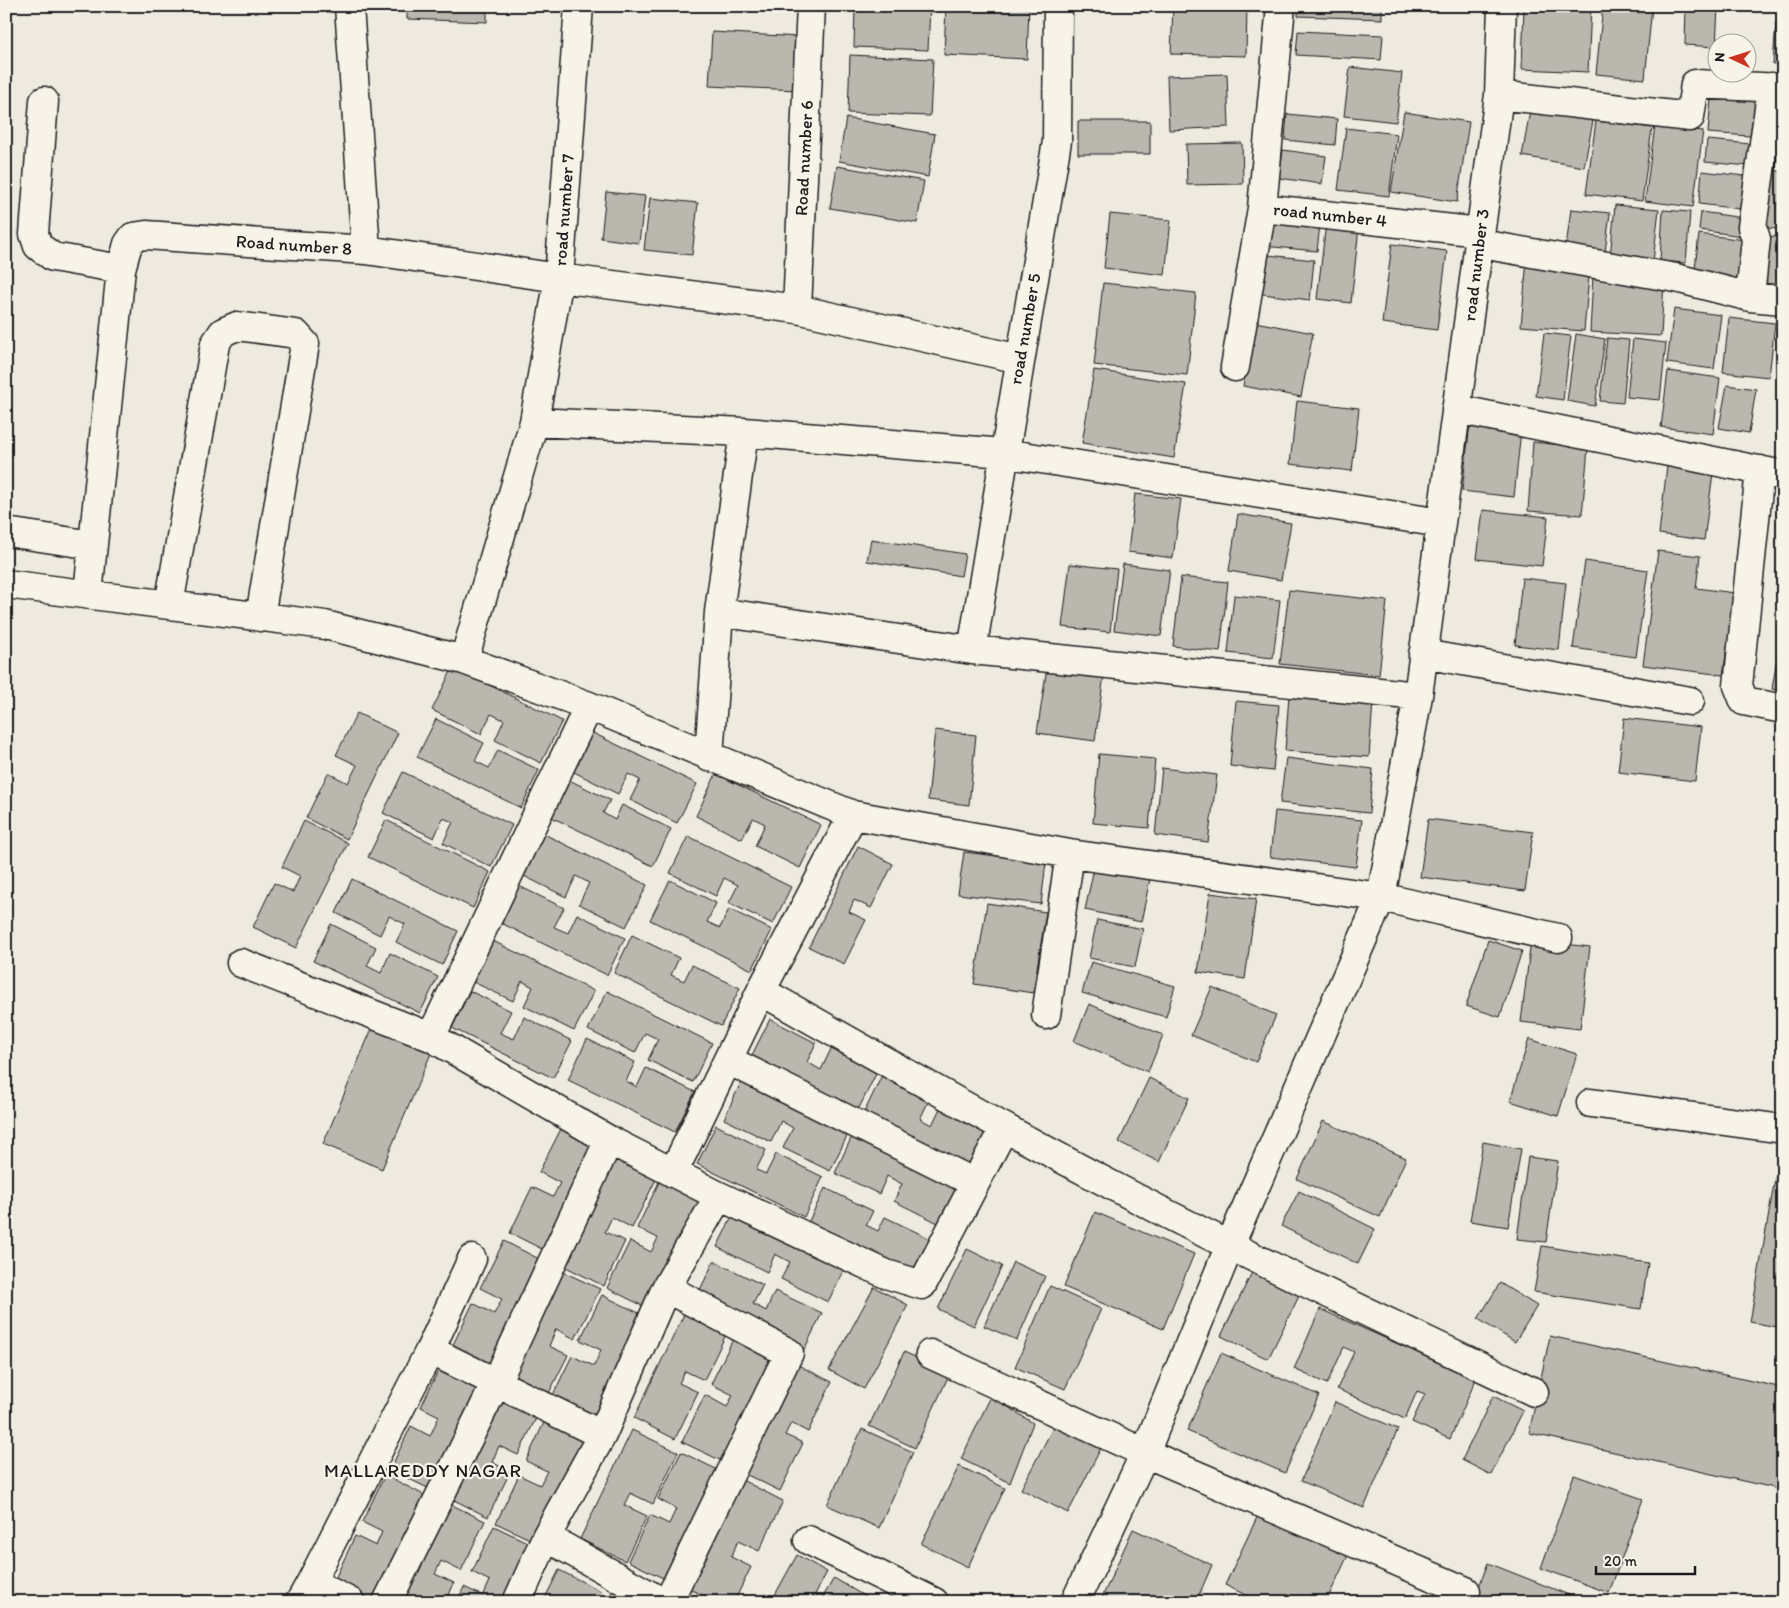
<svg xmlns="http://www.w3.org/2000/svg" width="1789" height="1608" font-family="Itim,sans-serif">
	<style>
		.building { fill: #bab7af; stroke: #1c1c1c }
		.lines { fill: none; stroke-linecap: round; stroke-linejoin: round }
		.minor-casing { stroke: #1c1c1c; stroke-width: 31 }
		.minor { stroke: #f7f3e8; stroke-width: 28 }
		.labels { text-anchor: middle; stroke-width: 4.5; stroke-linejoin: round; paint-order: stroke }
		.street-label { font-size: 18px; fill: #1c1c1c; stroke: #f7f3e8 }
		.neighbourhood-label { font-size: 19px; letter-spacing: 1px; fill: #1c1c1c; stroke: #f7f3e8 }
	</style>
	<rect width="100%" height="100%" fill="#eeeae0"/>
	<filter id="ink" filterUnits="userSpaceOnUse"><feTurbulence type="fractalNoise" baseFrequency=".02" numOctaves="2"/><feDisplacementMap in="SourceGraphic" scale="10" xChannelSelector="R" yChannelSelector="G"/><feConvolveMatrix kernelMatrix="1 2 1 2 8 2 1 2 1" color-interpolation-filters="sRGB"/></filter>
	<g filter="url(#ink)">
		<path class="building" d="M407 6H487V22L407 19Z
			M855 6H930L928 50 854 47Z
			M946 6H1029L1027 59 944 55Z
			M1173 6H1247L1246 56 1171 54Z
			M1298 6H1382V19L1298 16Z
			M1524 6H1591L1588 72 1522 69Z
			M1603 6H1652L1645 79 1596 74Z
			M1686 6H1718L1716 47 1685 45Z
			M1776 22H1783V65L1773 64Z
			M1298 31 1383 35 1381 60 1296 55Z
			M712 32 800 37 797 90 709 86Z
			M850 55 933 59 930 116 848 113Z
			M1350 67 1402 73 1396 122 1344 116Z
			M1227 74 1229 127 1169 130 1167 76Z
			M1712 88 1767 93 1763 137 1708 133Z
			M1783 101V162L1766 160Z
			M1531 105 1594 116 1584 167 1522 156Z
			M1404 112 1469 122 1457 202 1391 192Z
			M1287 114 1337 119 1335 145 1285 140Z
			M846 118 935 134 928 177 839 161Z
			M1078 121H1150V154H1078Z
			M1596 121 1652 128 1642 201 1586 194Z
			M1655 125 1703 131 1693 207 1645 201Z
			M1346 128 1397 134 1389 196 1338 190Z
			M1707 140 1762 145 1760 167 1705 162Z
			M1242 143 1243 184 1187 185 1186 144Z
			M1283 150 1326 156 1322 184 1279 178Z
			M837 166 924 181 917 223 830 208Z
			M1764 168 1783 172V230L1755 226Z
			M1702 171 1753 177 1749 210 1699 204Z
			M606 192 645 196 639 243 601 238Z
			M650 198 698 203 692 255 644 250Z
			M1615 205 1659 209 1653 262 1610 258Z
			M1571 209 1610 213 1604 260 1565 255Z
			M1267 210 1321 216 1317 251 1263 246Z
			M1663 210 1690 212 1686 263 1660 261Z
			M1701 212 1751 219 1749 237 1699 230Z
			M1110 214 1171 220 1165 275 1104 268Z
			M1326 223 1359 227 1351 303 1317 299Z
			M1699 234 1753 241 1748 284 1694 277Z
			M1761 235 1783 238V293L1754 290Z
			M1392 244 1447 251 1437 330 1382 323Z
			M1259 254 1314 260 1310 300 1255 293Z
			M1527 260 1590 265 1584 331 1521 326Z
			M1593 276 1664 280 1661 336 1590 332Z
			M1103 283 1196 293 1187 375 1094 365Z
			M1674 309 1721 315 1714 369 1667 363Z
			M1729 318 1775 323 1769 377 1723 372Z
			M1255 322 1313 333 1301 397 1243 386Z
			M1544 333 1571 336 1563 400 1536 396Z
			M1576 334 1605 339 1595 406 1567 401Z
			M1607 338 1629 340 1623 403 1600 401Z
			M1633 339 1666 343 1660 400 1627 397Z
			M1094 370 1186 384 1174 458 1082 443Z
			M1668 371 1720 378 1713 434 1661 427Z
			M1727 385 1756 389 1749 433 1719 428Z
			M1297 401 1359 408 1352 471 1290 464Z
			M1470 424 1521 430 1514 497 1462 491Z
			M1533 442 1588 448 1582 515 1528 511Z
			M1667 466 1713 473 1704 540 1659 534Z
			M1135 494 1181 499 1173 558 1128 552Z
			M1483 510 1548 517 1542 566 1477 559Z
			M1238 514 1291 523 1281 580 1229 571Z
			M871 539 965 554 961 576 867 561Z
			M1658 551 1700 556 1696 588 1735 593 1723 675 1643 665Z
			M1585 561 1648 570 1636 657 1573 648Z
			M1070 564 1117 569 1110 632 1062 627Z
			M1123 564 1170 570 1161 636 1114 630Z
			M1181 577 1228 582 1220 652 1173 646Z
			M1522 578 1566 583 1559 650 1515 645Z
			M1289 590 1387 601 1379 675 1280 664Z
			M1234 595 1280 600 1273 658 1228 653Z
			M1783 622V691L1772 689Z
			M453 667 562 721 541 763 495 740 504 720 491 714 481 734 432 710Z
			M1047 667 1104 675 1095 741 1037 733Z
			M1289 695 1373 701 1369 757 1285 751Z
			M1236 701 1279 705 1273 771 1230 766Z
			M357 713 398 733 347 839 306 818 328 773 348 783 357 765 336 755Z
			M1624 718 1701 727 1695 781 1618 772Z
			M436 719 484 743 475 761 489 768 498 750 539 770 521 808 417 757Z
			M935 730 976 735 969 805 928 800Z
			M591 732 697 784 677 823 630 800 640 780 628 774 618 794 572 771Z
			M1099 754 1155 759 1149 828 1093 823Z
			M1286 758 1373 769 1369 813 1280 803Z
			M1162 768 1217 775 1208 842 1155 835Z
			M403 772 512 825 491 867 443 843 453 822 443 818 434 838 383 813Z
			M716 774 821 825 800 868 755 846 765 824 753 818 742 839 696 816Z
			M563 777 610 800 603 813 615 820 622 805 671 829 653 866 545 814Z
			M1275 811 1362 820 1356 867 1270 857Z
			M1428 819 1533 832 1525 891 1420 877Z
			M386 820 490 872 473 908 368 857Z
			M304 821 348 843 296 948 253 927 274 883 293 892 300 876 282 867Z
			M538 831 647 885 626 927 579 904 589 883 576 876 566 897 518 873Z
			M688 836 791 887 773 924 729 903 738 885 724 878 716 896 670 873Z
			M858 846 893 864 871 908 854 900 849 912 866 920 844 964 809 947Z
			M964 852 1046 862 1041 904 958 894Z
			M1095 863 1151 874 1141 922 1085 910Z
			M352 879 458 931 442 965 396 942 405 924 389 916 380 935 336 913Z
			M670 880 716 903 707 922 720 928 729 909 772 930 752 970 650 920Z
			M519 886 564 908 554 927 568 933 577 914 625 938 607 975 501 923Z
			M1210 893 1256 899 1245 979 1198 972Z
			M987 903 1046 912 1033 993 974 984Z
			M1097 920 1143 929 1135 967 1089 958Z
			M331 924 376 947 367 966 381 973 390 953 438 977 420 1013 313 961Z
			M632 935 679 958 671 975 684 981 692 965 740 988 721 1026 614 973Z
			M489 939 594 991 574 1031 524 1006 533 987 522 981 513 1001 469 980Z
			M1488 940 1522 951 1500 1017 1466 1006Z
			M1531 940 1590 947 1580 1029 1521 1022Z
			M1091 962 1175 986 1166 1017 1082 993Z
			M1212 987 1276 1015 1256 1062 1191 1035Z
			M470 991 511 1011 500 1033 514 1039 524 1017 572 1041 553 1078 452 1028Z
			M607 991 712 1043 693 1082 648 1060 658 1039 645 1033 635 1053 588 1030Z
			M1089 1004 1163 1035 1148 1072 1074 1041Z
			M770 1019 816 1043 807 1062 821 1070 831 1049 877 1072 857 1112 750 1059Z
			M373 1026 432 1051 382 1169 323 1144Z
			M587 1039 635 1062 626 1081 637 1087 646 1068 695 1092 675 1132 568 1080Z
			M1529 1039 1577 1054 1558 1116 1510 1101Z
			M883 1073 931 1096 920 1119 932 1125 943 1102 993 1126 972 1168 863 1115Z
			M743 1078 850 1130 830 1171 783 1148 793 1128 781 1121 771 1142 724 1119Z
			M1149 1078 1189 1098 1159 1162 1119 1142Z
			M1323 1121 1406 1158 1380 1217 1297 1179Z
			M563 1125 601 1143 548 1252 510 1233 532 1187 553 1197 560 1183 539 1172Z
			M716 1125 766 1150 756 1170 766 1174 776 1154 823 1177 804 1217 697 1164Z
			M854 1132 960 1184 940 1224 894 1201 902 1184 887 1176 879 1194 835 1173Z
			M1782 1138H1783V1328L1750 1322Z
			M1483 1142 1521 1149 1508 1227 1470 1221Z
			M618 1155 658 1175 632 1228 612 1217 605 1232 625 1241 604 1286 564 1266Z
			M1528 1157 1558 1161 1546 1242 1517 1239Z
			M660 1180 702 1201 649 1309 607 1288 630 1241 651 1252 658 1238 637 1228Z
			M825 1188 873 1211 866 1225 878 1231 885 1217 935 1241 917 1279 807 1225Z
			M1299 1191 1375 1229 1358 1264 1281 1226Z
			M735 1211 846 1265 828 1302 781 1279 790 1262 775 1254 767 1272 717 1247Z
			M1095 1212 1194 1254 1163 1329 1064 1287Z
			M504 1241 541 1260 489 1368 451 1349 473 1303 494 1314 502 1299 480 1288Z
			M1542 1246 1648 1263 1641 1309 1534 1292Z
			M967 1249 1002 1266 974 1326 938 1309Z
			M714 1261 763 1285 753 1304 766 1311 775 1291 822 1313 804 1350 696 1298Z
			M1013 1262 1045 1276 1017 1340 984 1326Z
			M1257 1262 1304 1286 1268 1359 1221 1336Z
			M559 1270 600 1289 575 1339 556 1329 549 1346 568 1355 547 1397 506 1377Z
			M1500 1283 1537 1306 1515 1342 1478 1319Z
			M1050 1286 1101 1309 1065 1389 1015 1367Z
			M874 1287 908 1305 864 1389 829 1370Z
			M602 1295 643 1315 593 1419 551 1399 572 1356 594 1366 601 1350 580 1340Z
			M1320 1309 1476 1379 1450 1439 1412 1422 1425 1394 1417 1391 1405 1419 1337 1389 1354 1352 1344 1347 1327 1384 1294 1369Z
			M685 1312 727 1332 704 1380 685 1371 679 1383 698 1392 675 1439 634 1418Z
			M735 1335 778 1356 726 1463 682 1442 705 1395 727 1407 733 1395 711 1384Z
			M1550 1336 1783 1388V1490L1529 1433Z
			M904 1352 950 1373 915 1448 869 1426Z
			M1221 1353 1319 1395 1285 1473 1187 1431Z
			M442 1362 482 1381 430 1489 390 1470 411 1426 430 1436 439 1416 421 1407Z
			M794 1363 832 1382 808 1432 791 1423 785 1435 803 1443 780 1491 741 1472Z
			M502 1391 540 1410 518 1455 499 1446 492 1462 510 1472 488 1517 450 1498Z
			M991 1396 1033 1423 1010 1483 961 1459Z
			M1493 1396 1523 1411 1491 1475 1462 1460Z
			M1335 1402 1398 1429 1364 1508 1301 1481Z
			M549 1412 590 1432 536 1542 496 1523 519 1475 540 1485 547 1471 526 1461Z
			M1056 1422 1102 1446 1068 1513 1021 1489Z
			M862 1429 913 1452 879 1528 827 1505Z
			M632 1430 678 1452 653 1504 630 1493 624 1505 647 1516 625 1561 580 1539Z
			M681 1452 720 1471 667 1580 628 1561 650 1515 669 1524 676 1509 658 1499Z
			M959 1466 1005 1488 968 1567 921 1544Z
			M385 1475 424 1495 373 1600 334 1581 355 1536 376 1546 382 1532 362 1522Z
			M1574 1475 1643 1499 1609 1593 1541 1568Z
			M740 1479 783 1501 759 1551 738 1541 731 1557 751 1567 734 1602H716L688 1588Z
			M444 1501 485 1521 461 1571 441 1561 435 1574 454 1583 446 1602H395Z
			M1260 1511 1349 1553 1326 1602H1260L1225 1585Z
			M494 1526 533 1545 505 1602H457L464 1587 483 1596 490 1581 472 1572Z
			M1133 1529 1212 1565 1196 1602H1100Z
			M797 1555 827 1572 811 1602H771Z
			M1488 1563 1569 1595 1567 1602H1473Z
			M559 1570 601 1591 595 1602H543Z
			M834 1578 874 1602H820Z
			M612 1591 634 1602H607Z
			M1221 1596 1233 1602H1218Z"/>
		<g class="lines">
			<g class="minor-casing">
				<path id="minor" d="M1281 6 1262 208 1480 232
					M1499 95 1690 117 1695 84 1783 88
					M44 101 34 234 38 246 53 257 121 269 88 594
					M1481 244 1676 278 1750 297 1783 300
					M366 250 559 278 579 6
					M121 269 128 244 133 237 146 235 366 250 349 6
					M1750 297 1756 239 1752 227 1772 87
					M797 309 811 6
					M1235 367 1262 208
					M1456 409 1783 475
					M534 422 744 432 719 612 709 757
					M744 432 1004 453 1441 523 1418 696 1381 897 1558 938
					M1760 470 1738 686 1744 701 1783 709
					M1441 523 1499 95 1502 6
					M6 532 93 545
					M6 584 325 625 464 660 589 706 853 815 761 991 673 1173
					M169 605 215 344 223 332 237 326 296 334 305 344 260 617
					M719 612 972 650 1418 696
					M972 650 1057 141 1058 6
					M1423 654 1690 701
					M464 660 534 422 559 278 797 309 1020 359
					M853 815 1070 854 1381 897 1230 1245 1145 1453 1466 1591 1461 1602
					M241 963 431 1037 609 1140 719 1196 666 1288 602 1435 546 1537 517 1602
					M761 991C879 1058 997 1125 1117 1188 1254 1260 1395 1325 1534 1392
					M1046 1015 1070 854
					M431 1037 589 706
					M728 1060 975 1183
					M1591 1103 1783 1129
					M719 1196 886 1274 922 1285 1004 1128
					M666 1288 789 1353 668 1602
					M430 1350 472 1259
					M930 1354 1145 1453 1075 1602
					M546 1537 662 1602
					M808 1540 934 1602
					M311 1582 430 1350 602 1435
					M300 1602 311 1582 350 1602
					M387 1602 497 1381 609 1140"/>
			</g>
			<use href="#minor" class="minor"/>
		</g>
	</g>
	<g class="labels">
		<g class="street-label">
			<text transform="translate(804 158) rotate(-87)" y="6">Road number 6</text>
			<text transform="translate(564 210) rotate(-86)" y="6">road number 7</text>
			<text transform="translate(1330 215) rotate(6)" y="6">road number 4</text>
			<text transform="translate(294 245) rotate(4)" y="6">Road number 8</text>
			<text transform="translate(1476 265) rotate(-83)" y="6">road number 3</text>
			<text transform="translate(1025 329) rotate(-80)" y="6">road number 5</text>
		</g>
		<g class="neighbourhood-label">
			<text x="423" y="1477">MALLAREDDY NAGAR</text>
		</g>
	</g>
	<rect width="1789" height="1608" fill="none" stroke="#f7f3e8" stroke-width="25"/>
	<rect x="12" y="12" width="1764" height="1583" fill="none" stroke="#1c1c1c" stroke-width="2" filter="url(#ink)"/>
	<g transform="translate(1732 58) rotate(274)"><circle r="24" fill="#f7f3e8" stroke="#9f9d96"/>
	<path d="M0-4L9 19L0 12L-9 19Z" fill="#c8321e"/>
	<text y="-8" font-size="14" font-weight="bold" text-anchor="middle" fill="#1c1c1c">N</text>
	</g>
	<path d="M1596 1566v8h99v-8" fill="none" stroke="#1c1c1c" stroke-width="2.5"/>
	<text x="1604" y="1566" font-size="15" fill="#1c1c1c" stroke="#f7f3e8" stroke-width="4" paint-order="stroke">20 m</text>
</svg>
